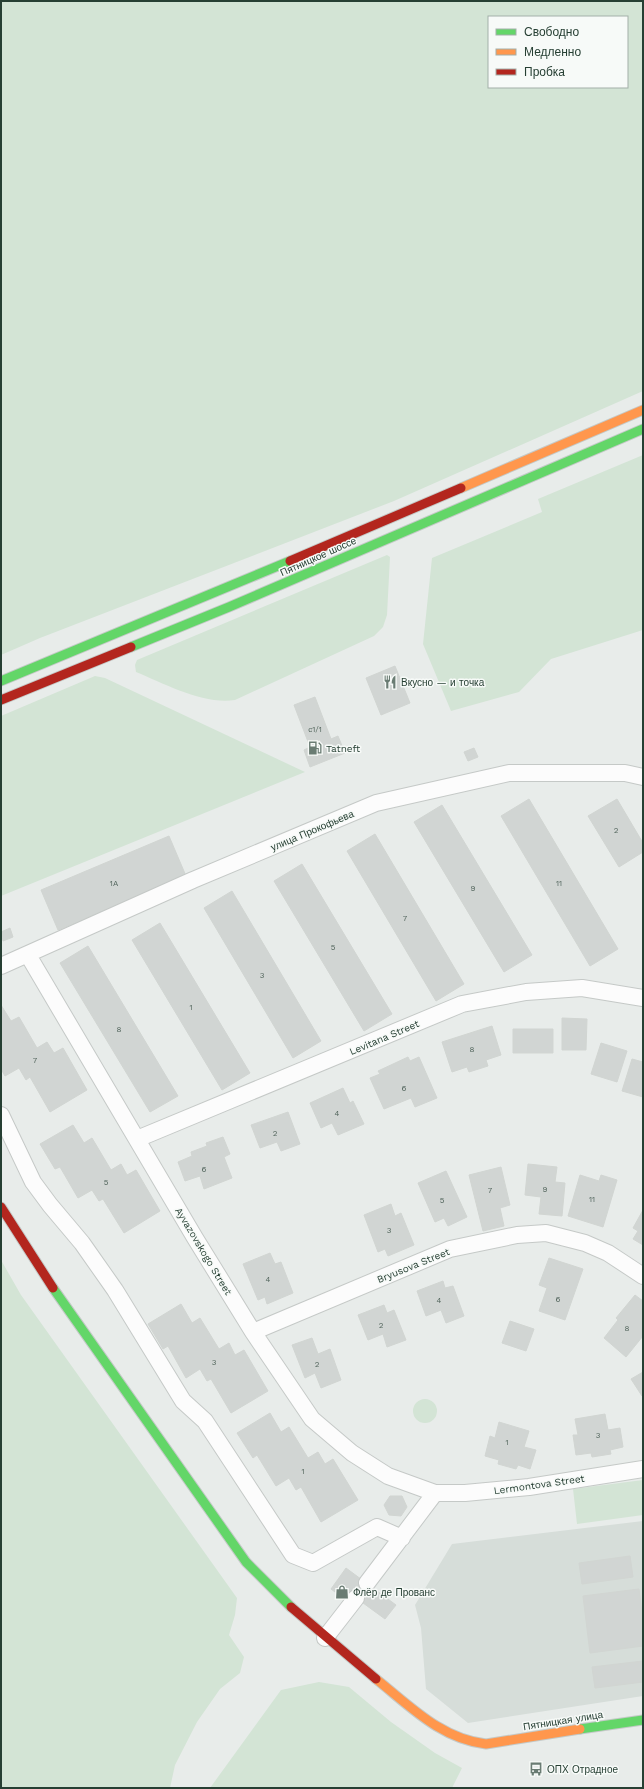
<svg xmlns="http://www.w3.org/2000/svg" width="644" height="1789" font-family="'Work Sans',sans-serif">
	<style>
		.built { fill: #d6ddd9 }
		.green { fill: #d3e4d5; fill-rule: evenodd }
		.building { fill: #d1d5d3; stroke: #d1d5d2 }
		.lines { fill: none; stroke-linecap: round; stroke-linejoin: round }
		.street-casing { stroke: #c5c9c7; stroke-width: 18 }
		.fast-casing { stroke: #c4c9c7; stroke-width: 11 }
		.slow-casing { stroke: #c4c9c7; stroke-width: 11 }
		.jam-casing { stroke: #c4c9c7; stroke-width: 11 }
		.street { stroke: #fcfcfc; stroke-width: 16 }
		.fast { stroke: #63d668; stroke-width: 9 }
		.slow { stroke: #ff974d; stroke-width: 9 }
		.jam { stroke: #b3261e; stroke-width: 9 }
		.labels { text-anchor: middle; stroke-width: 3; stroke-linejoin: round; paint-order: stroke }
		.number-label { font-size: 8px; fill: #52655c }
		.street-label { font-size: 10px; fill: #263f33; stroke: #f7faf8 }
		.poi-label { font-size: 10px; fill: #263f33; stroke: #f7faf8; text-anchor: start }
	</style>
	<rect width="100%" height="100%" fill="#e8ecea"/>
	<path class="built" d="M643 1521V1696L468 1723 426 1689 421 1628 415 1605 452 1544Z"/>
	<path class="green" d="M1 1H643V391L394 501 40 638 1 655ZM489 17H627V87H489Z
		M643 455V630L551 659 519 692 451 711 423 644 432 558 542 512 538 499Z
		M387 555 390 557 387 615 383 627 374 636 235 700C204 705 165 684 136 672L135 665 137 660Z
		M95 676 105 678 305 772 1 896V716Z
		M1 1260 21 1295 237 1598 235 1615 229 1635 244 1657 240 1673 220 1689 197 1722 175 1765 170 1788H1Z
		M413 1411a12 12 0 1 1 24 0a12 12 0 1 1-24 0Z
		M643 1480V1515L577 1524 573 1489Z
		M319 1682 349 1687 391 1722 435 1753 462 1768 452 1788H210L281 1690Z"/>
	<path class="building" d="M395 666 410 703 381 715 366 678Z
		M315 697 331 739 338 736 345 753 310 767 304 750 310 747 294 705Z
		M474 748 478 757 468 761 464 752Z
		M529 799 618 949 590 966 501 816Z
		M617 799 643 843V852L619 867 588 816Z
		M442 805 532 955 504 972 414 822Z
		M375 834 464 984 436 1001 347 851Z
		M169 836 186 876 58 930 41 890Z
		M302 864 392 1014 364 1031 274 881Z
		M232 891 321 1041 293 1058 204 908Z
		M160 923 250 1073 222 1090 132 940Z
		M10 928 13 937 3 941 1 932Z
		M88 946 178 1096 150 1112 60 963Z
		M1 1005 11 1021 19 1017 37 1048 47 1042 54 1053 63 1048 87 1090 50 1112 30 1077 26 1080 19 1068 5 1076 1 1069Z
		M562 1018 587 1019 586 1050H562Z
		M492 1026 501 1055 486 1060 488 1066 469 1072 467 1067 452 1072 442 1042Z
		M513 1029H553V1053H513Z
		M601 1043 627 1051 617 1082 591 1074Z
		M408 1057 410 1061 419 1057 437 1098 415 1107 411 1098 384 1109 370 1078 380 1074 378 1071Z
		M632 1059 643 1062V1097L622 1091Z
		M343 1088 350 1103 353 1101 364 1124 338 1135 332 1123 321 1128 310 1103Z
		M288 1112 300 1144 281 1151 277 1142 260 1148 251 1125Z
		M73 1125 84 1143 92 1138 111 1170 121 1164 127 1175 136 1170 160 1211 124 1233 103 1199 99 1201 92 1190 78 1198 60 1167 55 1169 40 1144Z
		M223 1137 230 1154 224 1157 232 1178 204 1189 200 1176 185 1181 178 1162 192 1156 191 1152 207 1146 206 1143Z
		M528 1164 557 1167 555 1182 565 1183 562 1216 539 1214 541 1197 525 1195Z
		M501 1167 510 1205 500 1208 504 1226 483 1231 469 1175Z
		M446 1171 467 1217 448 1226 444 1218 435 1222 418 1183Z
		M580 1175 599 1181 601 1175 617 1180 603 1227 568 1216Z
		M391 1204 395 1216 401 1213 414 1245 388 1256 385 1249 378 1252 364 1215Z
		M643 1210V1245L633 1239 638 1231 633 1228Z
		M270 1253 275 1264 281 1262 293 1293 267 1304 265 1297 258 1300 243 1264Z
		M549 1258 583 1269 565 1320 539 1311 547 1288 539 1285Z
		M443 1281 445 1288 453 1286 464 1316 446 1323 441 1310 426 1316 417 1291Z
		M635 1295 643 1301V1336L626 1357 604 1338 618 1320 616 1318Z
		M181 1304 192 1323 200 1318 219 1349 229 1343 235 1355 244 1350 268 1391 231 1413 211 1379 207 1381 200 1369 186 1378 168 1346 163 1349 148 1324Z
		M384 1305 387 1313 394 1310 406 1340 387 1347 383 1334 368 1340 358 1315Z
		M510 1321 534 1329 526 1351 502 1343Z
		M312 1338 318 1354 330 1349 341 1380 321 1388 315 1373 305 1378 292 1345Z
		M643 1372V1395L642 1396 631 1379Z
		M270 1413 281 1432 289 1427 308 1458 318 1452 325 1464 333 1459 358 1500 321 1522 301 1487 296 1490 289 1478 276 1486 257 1455 253 1458 237 1433Z
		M605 1414 608 1430 620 1428 623 1447 610 1450 611 1454 592 1457 591 1453 576 1455 573 1435H578L575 1419Z
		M499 1422 529 1431 524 1447 536 1450 530 1469 518 1465 516 1469 498 1464 499 1460 485 1456 490 1436 495 1438Z
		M390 1496H402L407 1507 401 1516 389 1515 384 1505Z
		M630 1556 633 1577 582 1584 579 1563Z
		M346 1568 396 1605 385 1619 348 1592 343 1598 331 1589Z
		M639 1589 643 1621V1646L590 1653 583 1596Z
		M643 1661V1682L595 1688 592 1667Z"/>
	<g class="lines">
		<g class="street-casing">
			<path id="street" d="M28 955 195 1238 253 1332 312 1419 352 1453 388 1476 435 1493H465L529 1487 643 1469
				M1 966 193 880 376 803 509 773H625L643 777
				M1 1115 33 1182 50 1205 82 1243 115 1290 183 1401 205 1421 293 1555 313 1563 377 1527 402 1538
				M137 1139 462 1004 526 992 582 988 643 998
				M253 1332 450 1249 517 1235 546 1233 585 1243 608 1253 643 1276
				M367 1583 435 1493
				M325 1638 356 1598"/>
		</g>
		<g class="fast-casing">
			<path id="fast" d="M131 647 229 607 643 429
				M1 681 290 561
				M53 1288 246 1562 291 1607
				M580 1729 643 1720"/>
		</g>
		<g class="slow-casing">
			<path id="slow" d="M461 488 643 410
				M376 1679C410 1706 441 1739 486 1744L580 1729"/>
		</g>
		<g class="jam-casing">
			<path id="jam" d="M290 561 461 488
				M1 700 131 647
				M1 1207 53 1288
				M291 1607 376 1679"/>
		</g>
		<use href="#street" class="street"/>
		<use href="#fast" class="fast"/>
		<use href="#slow" class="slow"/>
		<use href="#jam" class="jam"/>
	</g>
	<defs>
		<g id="restaurant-bare" transform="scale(1.08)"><path d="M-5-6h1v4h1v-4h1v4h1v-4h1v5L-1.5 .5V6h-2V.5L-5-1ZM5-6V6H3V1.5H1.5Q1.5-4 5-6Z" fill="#6a7c73" stroke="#f7faf8" stroke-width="2.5" paint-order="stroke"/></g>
		<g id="fuel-bare" transform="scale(1.08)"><path d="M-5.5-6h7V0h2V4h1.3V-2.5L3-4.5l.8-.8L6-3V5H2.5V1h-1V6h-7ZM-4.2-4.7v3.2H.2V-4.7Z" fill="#6a7c73" stroke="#f7faf8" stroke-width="2.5" paint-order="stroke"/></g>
		<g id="shop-bare" transform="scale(1.08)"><path d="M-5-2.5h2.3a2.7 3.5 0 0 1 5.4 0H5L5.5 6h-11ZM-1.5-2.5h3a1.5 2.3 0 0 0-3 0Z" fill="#6a7c73" stroke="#f7faf8" stroke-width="2.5" paint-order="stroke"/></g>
		<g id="bus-bare" transform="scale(1.08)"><path d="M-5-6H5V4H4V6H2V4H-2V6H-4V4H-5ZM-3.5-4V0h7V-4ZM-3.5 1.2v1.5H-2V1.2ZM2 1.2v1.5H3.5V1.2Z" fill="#6a7c73" stroke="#f7faf8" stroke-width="2.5" paint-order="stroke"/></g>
	</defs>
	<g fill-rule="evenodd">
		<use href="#restaurant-bare" x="390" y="682"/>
		<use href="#fuel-bare" x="315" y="748"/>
		<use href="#shop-bare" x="342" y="1592"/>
		<use href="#bus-bare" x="536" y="1769"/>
	</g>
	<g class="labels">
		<g class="number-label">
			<text x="315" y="732">с1/1</text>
			<text x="616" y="833">2</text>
			<text x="114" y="886">1A</text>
			<text x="559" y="886">11</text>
			<text x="473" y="891">9</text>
			<text x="405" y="921">7</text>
			<text x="333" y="950">5</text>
			<text x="262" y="978">3</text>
			<text x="191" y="1010">1</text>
			<text x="119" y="1032">8</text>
			<text x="472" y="1052">8</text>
			<text x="35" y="1063">7</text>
			<text x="404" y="1091">6</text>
			<text x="337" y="1116">4</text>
			<text x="275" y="1136">2</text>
			<text x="204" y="1172">6</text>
			<text x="106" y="1185">5</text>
			<text x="545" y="1192">9</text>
			<text x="490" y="1193">7</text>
			<text x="592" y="1202">11</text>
			<text x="442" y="1203">5</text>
			<text x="389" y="1233">3</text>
			<text x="268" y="1282">4</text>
			<text x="558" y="1302">6</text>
			<text x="439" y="1303">4</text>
			<text x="381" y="1328">2</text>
			<text x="627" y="1331">8</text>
			<text x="214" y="1365">3</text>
			<text x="317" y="1367">2</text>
			<text x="598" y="1438">3</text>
			<text x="507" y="1445">1</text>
			<text x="303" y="1474">1</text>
		</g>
		<g class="street-label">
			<text transform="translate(318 556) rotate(-24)" y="4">Пятницкое шоссе</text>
			<text transform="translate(312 830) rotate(-23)" y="4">улица Прокофьева</text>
			<text transform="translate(384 1037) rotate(-23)" y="4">Levitana Street</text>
			<text transform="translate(204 1251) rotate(59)" y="4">Ayvazovskogo Street</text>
			<text transform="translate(413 1265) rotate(-22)" y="4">Bryusova Street</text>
			<text transform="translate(539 1484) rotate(-8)" y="4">Lermontova Street</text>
			<text transform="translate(563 1720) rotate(-9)" y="4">Пятницкая улица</text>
		</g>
		<g class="poi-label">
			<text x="401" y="686">Вкусно — и точка</text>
			<text x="326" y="752">Tatneft</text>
			<text x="353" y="1596">Флёр де Прованс</text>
			<text x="547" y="1773">ОПХ Отрадное</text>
		</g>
	</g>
	<rect width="644" height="1789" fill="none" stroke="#263f33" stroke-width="4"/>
	<rect x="488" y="16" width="140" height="72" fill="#f7faf8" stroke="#a3afa9"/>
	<rect x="496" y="29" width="20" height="6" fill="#63d668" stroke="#a3afa9"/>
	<text x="524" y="36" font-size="12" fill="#263f33">Свободно</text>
	<rect x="496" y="49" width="20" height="6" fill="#ff974d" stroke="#a3afa9"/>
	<text x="524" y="56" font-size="12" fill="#263f33">Медленно</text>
	<rect x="496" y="69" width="20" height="6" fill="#b3261e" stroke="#a3afa9"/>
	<text x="524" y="76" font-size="12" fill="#263f33">Пробка</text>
</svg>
